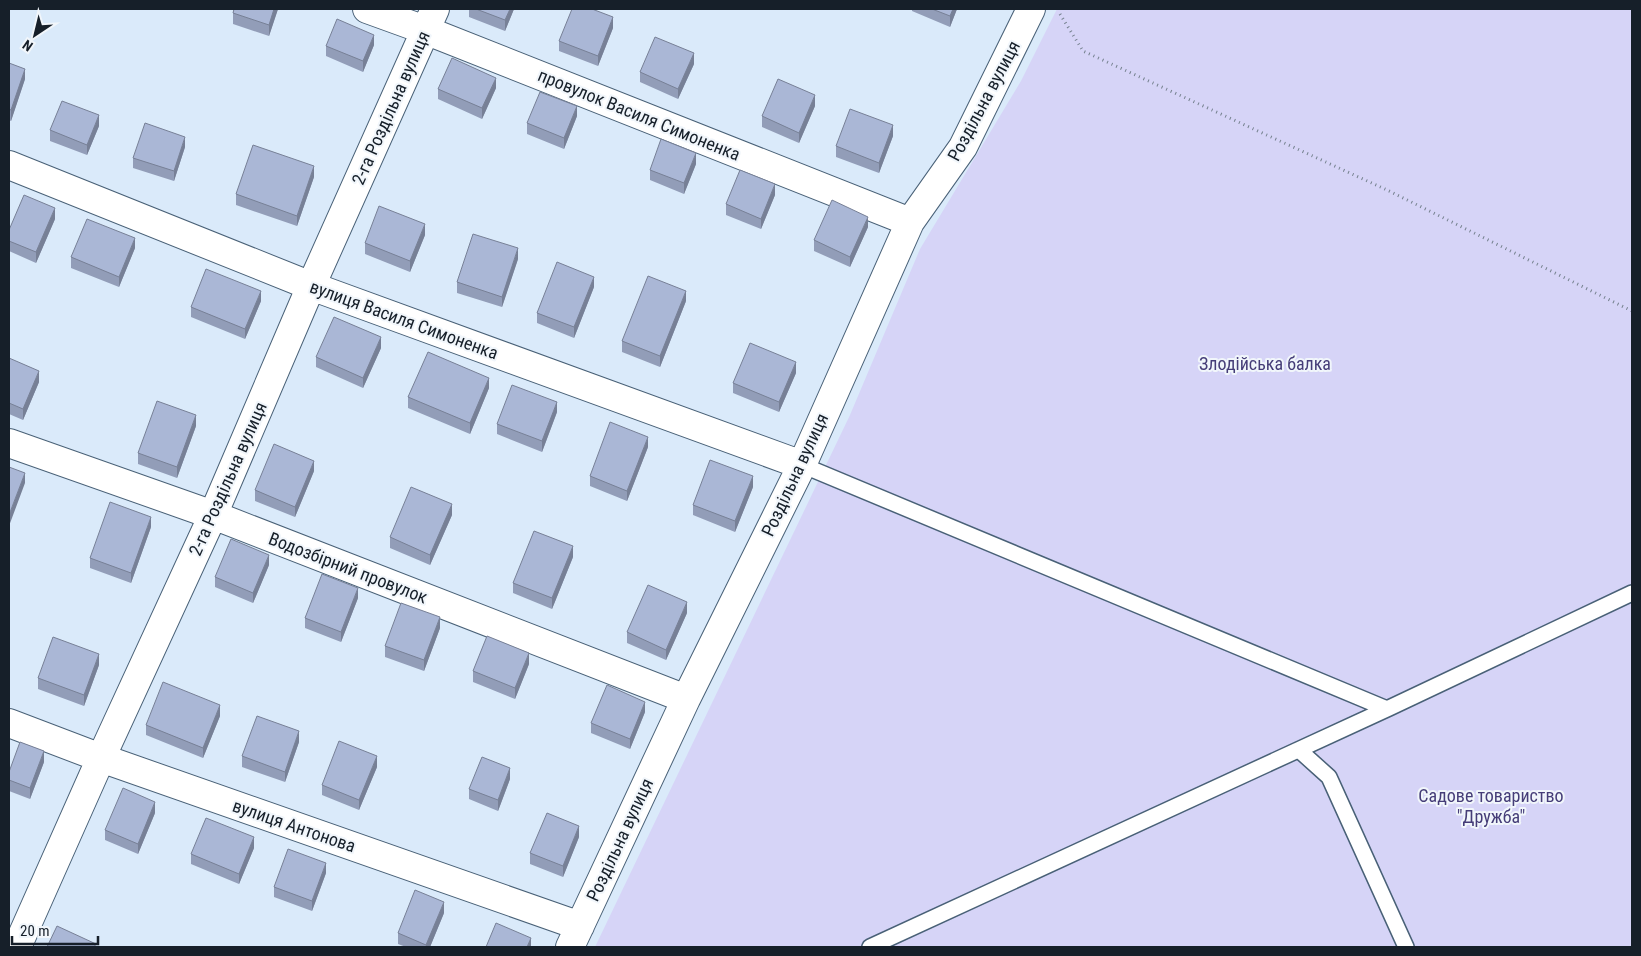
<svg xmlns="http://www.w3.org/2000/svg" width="1641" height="956" font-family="'Roboto Condensed',sans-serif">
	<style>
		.green { fill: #d6d4f7 }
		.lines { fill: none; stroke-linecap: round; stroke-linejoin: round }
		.lane-casing { stroke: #496177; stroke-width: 18 }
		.street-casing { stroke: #496177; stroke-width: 30 }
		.path { stroke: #75818e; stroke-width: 3; stroke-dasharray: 1 4; stroke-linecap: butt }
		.lane { stroke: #fff; stroke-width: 15 }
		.street { stroke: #fff; stroke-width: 28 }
		.wall { fill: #929db8 }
		.shaded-wall { fill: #778096 }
		.building { fill: #aab7d6; stroke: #778096 }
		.labels { text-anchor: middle; stroke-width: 4; stroke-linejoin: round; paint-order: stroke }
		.street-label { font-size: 18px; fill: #161f29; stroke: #f1f6fb }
		.park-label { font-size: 18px; fill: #453d78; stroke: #f1f6fb }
	</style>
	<rect width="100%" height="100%" fill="#daeafa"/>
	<path class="green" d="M1057 9H1632V947H595L850 415 920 249 1021 81Z"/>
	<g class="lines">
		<g class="lane-casing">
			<path id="lane" d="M802 465 1387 709 1632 593
				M1299 750 1329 777 1406 947
				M870 947 1387 709"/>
		</g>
		<g class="street-casing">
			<path id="street" d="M367 9 425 30 910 222
				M9 165 311 286 802 465
				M9 443 213 515 686 699
				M9 723 101 758 580 926
				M17 947 101 758 213 515 311 286 435 9
				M570 947 686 699 802 465 910 222 963 147 1031 9"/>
		</g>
		<path class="path" d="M1060 14 1083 51 1387 190 1632 311"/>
		<use href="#lane" class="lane"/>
		<use href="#street" class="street"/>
	</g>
	<path class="wall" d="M234 9H278L269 36 233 24V13Z
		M469 9H514L505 31 469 17Z
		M912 9H957L950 27 912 11Z
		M613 28 598 66 559 51V41Z
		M374 45 363 72 326 56V46Z
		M9 63 25 79 11 121 9 120Z
		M694 64 678 99 640 82V72Z
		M496 88 482 119 438 99V89Z
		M815 106 799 143 762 127V116Z
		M577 116 564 149 527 134V123Z
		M99 126 87 155 50 141V130Z
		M893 136 879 173 836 157V146Z
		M185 147 174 181 133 168V158Z
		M696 164 684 194 650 180V170Z
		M314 177 297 226 236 205V194Z
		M775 195 761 229 726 215V204Z
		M55 219 36 263 9 251V230Z
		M868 227 850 267 814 251V240Z
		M425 235 410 272 365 254V243Z
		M135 248 119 287 71 268V257Z
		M518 259 502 307 457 293V282Z
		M594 287 574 338 537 323V313Z
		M261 301 245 339 191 317V307Z
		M686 301 660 367 622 352V341Z
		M381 348 363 388 316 367V357Z
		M9 358 39 382 23 420 9 414Z
		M796 373 779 412 733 393V383Z
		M489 388 470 434 408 408V397Z
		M557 412 542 452 497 434V424Z
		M196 426 177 478 138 464V453Z
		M648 447 627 501 590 486V476Z
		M314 471 295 517 255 501V490Z
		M753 487 735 532 693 515V505Z
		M452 515 430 565 390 548V537Z
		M151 527 131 583 90 568V558Z
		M573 557 552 609 513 593V583Z
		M269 565 253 603 215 587V577Z
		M358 598 341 642 305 628V618Z
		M687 613 666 660 627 643V632Z
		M440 628 424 671 385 657V646Z
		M529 664 515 699 473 682V671Z
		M99 665 84 706 38 689V678Z
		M645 712 630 749 591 733V723Z
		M220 716 203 758 146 735V725Z
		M299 742 285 782 242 767V756Z
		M44 762 30 799 9 791V772Z
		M377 767 359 810 322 795V785Z
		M510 779 498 811 469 799V789Z
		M155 813 138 854 105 840V830Z
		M579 837 563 877 530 864V853Z
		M254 848 239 884 191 864V854Z
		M326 873 312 911 274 897V887Z
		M444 913 430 947H406L398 944V933Z"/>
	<path class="shaded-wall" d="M274 9H278L269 36V25Z
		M510 9H514L505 31V20Z
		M953 9H957L950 27V16Z
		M613 17V28L598 66V56Z
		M374 35V45L363 72V61Z
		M694 53V64L678 99V89Z
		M25 69V79L11 121V110Z
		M496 78V88L482 119V108Z
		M815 95V106L799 143V133Z
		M577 106V116L564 149V138Z
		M99 115V126L87 155V145Z
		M893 125V136L879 173V163Z
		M185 137V147L174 181V171Z
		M696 153V164L684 194V183Z
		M314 166V177L297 226V216Z
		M775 184V195L761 229V219Z
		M55 208V219L36 263V252Z
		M868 217V227L850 267V257Z
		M425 224V235L410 272V261Z
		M135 238V248L119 287V277Z
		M518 248V259L502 307V297Z
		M594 277V287L574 338V327Z
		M261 291V301L245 339V329Z
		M686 291V301L660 367V356Z
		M381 337V348L363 388V378Z
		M796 362V373L779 412V402Z
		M39 371V382L23 420V409Z
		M489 378V388L470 434V423Z
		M557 402V412L542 452V441Z
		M196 415V426L177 478V467Z
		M648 437V447L627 501V491Z
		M314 461V471L295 517V507Z
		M25 473V483L9 526V515Z
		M753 476V487L735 532V521Z
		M452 504V515L430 565V555Z
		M151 517V527L131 583V573Z
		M573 546V557L552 609V598Z
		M269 555V565L253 603V593Z
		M358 588V598L341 642V632Z
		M687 602V613L666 660V650Z
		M440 617V628L424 671V660Z
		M529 653V664L515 699V688Z
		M99 654V665L84 706V695Z
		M645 702V712L630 749V739Z
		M220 705V716L203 758V748Z
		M299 731V742L285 782V772Z
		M44 751V762L30 799V788Z
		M377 756V767L359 810V800Z
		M510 768V779L498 811V800Z
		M155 802V813L138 854V844Z
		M579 826V837L563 877V866Z
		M254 837V848L239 884V874Z
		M326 863V873L312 911V901Z
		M444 902V913L430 947H426V945Z
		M531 938V947H527Z"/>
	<path class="building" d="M234 9H274L269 25 233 13Z
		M476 9H510L505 20Z
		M572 9H592L613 17 598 56 559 41Z
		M932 9H953L950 16Z
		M337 19 374 35 363 61 326 46Z
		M655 37 694 53 678 89 640 72Z
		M452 58 496 78 482 108 438 89Z
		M9 63 25 69 11 110 9 109Z
		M778 79 815 95 799 133 762 116Z
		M540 92 577 106 564 138 527 123Z
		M62 101 99 115 87 145 50 130Z
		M850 109 893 125 879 163 836 146Z
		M145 123 185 137 174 171 133 158Z
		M661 139 696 153 684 183 650 170Z
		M253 145 314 166 297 216 236 194Z
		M740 170 775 184 761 219 726 204Z
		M24 195 55 208 36 252 9 241V230Z
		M832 200 868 217 850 257 814 240Z
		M379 206 425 224 410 261 365 243Z
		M87 219 135 238 119 277 71 257Z
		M473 234 518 248 502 297 457 282Z
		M557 262 594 277 574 327 537 313Z
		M206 269 261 291 245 329 191 307Z
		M648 276 686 291 660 356 622 341Z
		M334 317 381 337 363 378 316 357Z
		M750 343 796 362 779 402 733 383Z
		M428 352 489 378 470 423 408 397Z
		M9 358 39 371 23 409 9 403Z
		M512 385 557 402 542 441 497 424Z
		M157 401 196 415 177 467 138 453Z
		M610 422 648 437 627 491 590 476Z
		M274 444 314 461 295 507 255 490Z
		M710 460 753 476 735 521 693 505Z
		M9 467 25 473 9 515Z
		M411 487 452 504 430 555 390 537Z
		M110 502 151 517 131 573 90 558Z
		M534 531 573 546 552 598 513 583Z
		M231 539 269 555 253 593 215 577Z
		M322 574 358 588 341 632 305 618Z
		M648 585 687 602 666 650 627 632Z
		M401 603 440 617 424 660 385 646Z
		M487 636 529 653 515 688 473 671Z
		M53 637 99 654 84 695 38 678Z
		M163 682 220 705 203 748 146 725Z
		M607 685 645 702 630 739 591 723Z
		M257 716 299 731 285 772 242 756Z
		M339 741 377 756 359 800 322 785Z
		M20 742 44 751 30 788 9 780V772Z
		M482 757 510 768 498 800 469 789Z
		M123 788 155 802 138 844 105 830Z
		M547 813 579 826 563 866 530 853Z
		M206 818 254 837 239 874 191 854Z
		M288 849 326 863 312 901 274 887Z
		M415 890 444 902 426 945 398 933Z
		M496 923 531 938 527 947H486Z
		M57 926 96 944 94 947H47Z"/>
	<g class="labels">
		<g class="street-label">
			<text transform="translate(984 101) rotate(-62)" y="6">Роздільна вулиця</text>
			<text transform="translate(391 108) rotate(-66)" y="6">2-га Роздільна вулиця</text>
			<text transform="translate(639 115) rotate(22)" y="6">провулок Василя Симоненка</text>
			<text transform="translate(404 320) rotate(20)" y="6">вулиця Василя Симоненка</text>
			<text transform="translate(795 475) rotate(-65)" y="6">Роздільна вулиця</text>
			<text transform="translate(228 479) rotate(-66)" y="6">2-га Роздільна вулиця</text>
			<text transform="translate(348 568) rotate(21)" y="6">Водозбірний провулок</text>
			<text transform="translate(294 826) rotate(19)" y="6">вулиця Антонова</text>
			<text transform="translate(620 840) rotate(-65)" y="6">Роздільна вулиця</text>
		</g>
		<g class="park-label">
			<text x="1265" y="370">Злодійська балка</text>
			<text x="1491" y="802">Садове товариство<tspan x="1491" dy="21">"Дружба"</tspan></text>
		</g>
	</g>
	<rect width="1641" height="956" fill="none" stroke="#161f29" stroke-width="20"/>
	<g transform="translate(35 35) rotate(215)" stroke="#f1f6fb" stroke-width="4" paint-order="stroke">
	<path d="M0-4L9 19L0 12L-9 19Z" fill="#161f29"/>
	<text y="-8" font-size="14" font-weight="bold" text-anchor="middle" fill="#161f29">N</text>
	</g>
	<path d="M12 936v8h86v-8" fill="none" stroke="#161f29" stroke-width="2.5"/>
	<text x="20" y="936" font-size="15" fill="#161f29" stroke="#f1f6fb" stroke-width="4" paint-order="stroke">20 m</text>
</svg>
